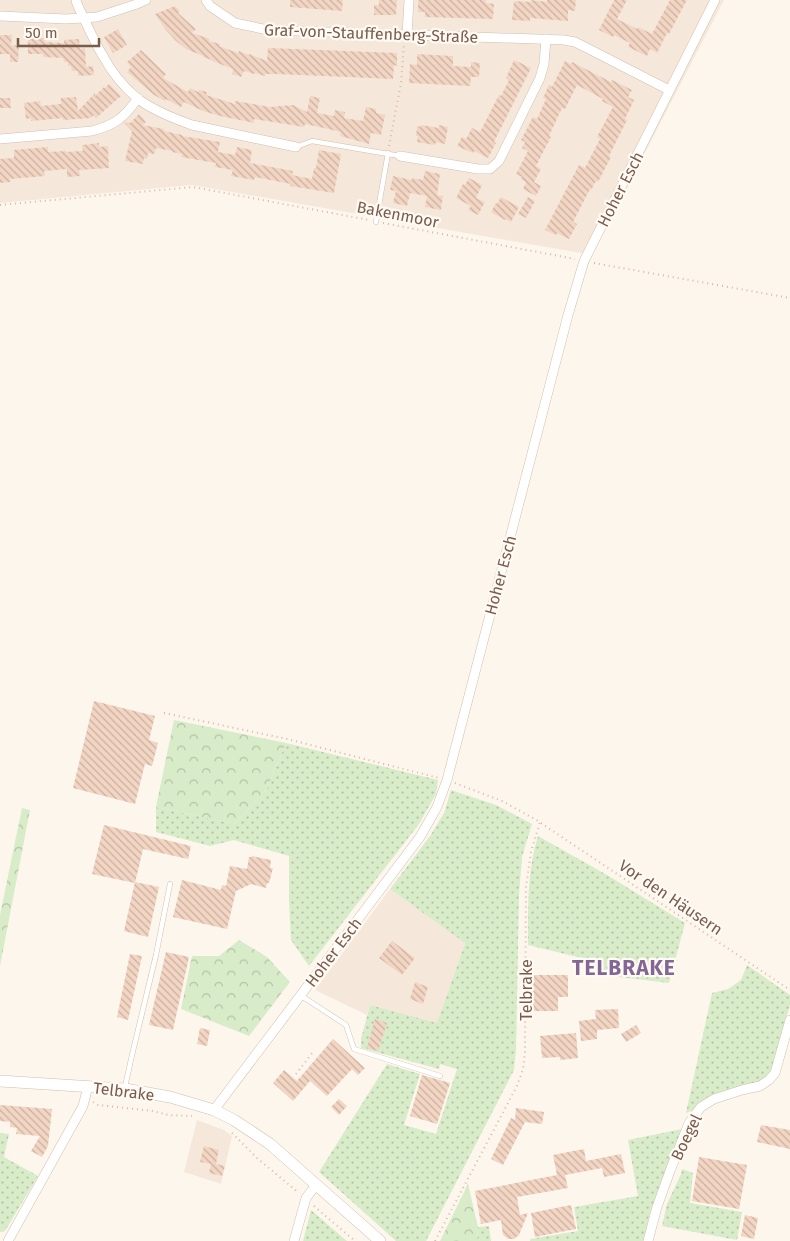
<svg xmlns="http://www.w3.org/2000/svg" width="790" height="1241" font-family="'Fira Sans',sans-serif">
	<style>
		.residential { fill: #f5e8da }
		.green { fill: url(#green-dots) }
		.forest { fill: url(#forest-crowns) }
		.building { fill: url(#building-back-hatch) }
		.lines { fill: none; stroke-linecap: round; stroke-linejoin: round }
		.service-casing { stroke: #d1beb0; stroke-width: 5.5 }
		.minor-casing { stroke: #d1beb0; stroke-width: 10 }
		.tertiary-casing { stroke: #d1beb0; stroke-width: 12 }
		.path { stroke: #d9b8a5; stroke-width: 2; stroke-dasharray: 1 4; stroke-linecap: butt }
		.service { stroke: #fff; stroke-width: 4.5 }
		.minor { stroke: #fff; stroke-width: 9 }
		.tertiary { stroke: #fff; stroke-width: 11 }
		.labels { text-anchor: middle; stroke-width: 4.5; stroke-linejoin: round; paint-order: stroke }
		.street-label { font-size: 16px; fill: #7a5c4d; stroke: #fffaf3 }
		.district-label { font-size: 21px; font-weight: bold; letter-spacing: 1px; fill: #846695; stroke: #fffaf3 }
	</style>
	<defs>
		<pattern id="green-dots" width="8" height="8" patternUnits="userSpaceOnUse" patternTransform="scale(1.25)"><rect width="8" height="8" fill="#d8ecc9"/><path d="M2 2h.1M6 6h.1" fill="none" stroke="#b4c2a5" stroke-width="1.8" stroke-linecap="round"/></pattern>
		<pattern id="forest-crowns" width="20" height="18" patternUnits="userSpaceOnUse" patternTransform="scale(1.25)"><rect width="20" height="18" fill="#d8ecc9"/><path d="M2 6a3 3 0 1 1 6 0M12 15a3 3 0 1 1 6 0" fill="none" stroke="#b4c2a5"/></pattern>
		<pattern id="building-back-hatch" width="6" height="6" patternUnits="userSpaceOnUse" patternTransform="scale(1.25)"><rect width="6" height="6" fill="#f3d5c3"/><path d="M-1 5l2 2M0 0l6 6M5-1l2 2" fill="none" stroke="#cab0a1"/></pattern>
	</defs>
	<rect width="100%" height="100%" fill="#fdf6ec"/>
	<path class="residential" d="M0 0H724L592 255 192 185 0 203Z
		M390 889 465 942 437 1024 370 1005 367 1015 315 990Z
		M197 1120 224 1130 232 1136 221 1184 184 1172Z"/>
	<path class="green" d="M286 743 438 780 436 794 419 824 309 966 291 940 289 901V856L234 840 210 846 156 832V807L235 824 267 789Z
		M451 790 496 805 532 824 522 857 519 895 516 1050 514 1070 426 1241H396L319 1172 387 1064 420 1074 404 1125 436 1134 457 1069 440 1064 439 1069 361 1048V1039L370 1005 437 1023 465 943 390 889 430 836 444 813Z
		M538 836 607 875 685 923 669 983 594 974V961L528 945C528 908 527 871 538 836Z
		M747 965 790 995V1005L771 1071 766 1077 759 1082 741 1086 713 1095 695 1110 686 1113 712 993 728 989 741 980Z
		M682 1129 649 1216 644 1241H530V1239L578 1231 574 1207 638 1196 628 1140Z
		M0 1133 9 1134 4 1157 38 1176 5 1231 0 1232Z
		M682 1169 693 1173 690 1203 742 1212 737 1240 662 1226 667 1204 681 1174Z
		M311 1210 347 1241H303Z
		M489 1226 491 1241H477L478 1227Z"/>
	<path class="forest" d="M174 720 286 743 267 789 235 824 156 807Z
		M22 808 30 810 0 966V915Z
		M239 940 267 957 290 982 249 1036 181 1009 192 956H219Z
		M468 1184 478 1227 477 1241H440Z"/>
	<path class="building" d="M290 0H343L342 11 290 7Z
		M379 0H397L396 15H374V5H379Z
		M418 0H486V3L494 4 493 19 425 17V12H418Z
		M531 0 547 2V0H576L575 11 568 10V21L530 18V21L512 20 514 1 531 2Z
		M614 0H627L617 19 637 29 638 27 652 34 670 0H687L669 34 667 33 657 53 650 49 647 56 628 47 630 43 614 35 613 37 599 30Z
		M175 6 180 11 178 13 196 29 192 33 210 39 209 41 220 44 219 46 238 53 239 51 249 55V54L267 61 268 48 397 53V66L394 65 393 79 277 74H265V76L255 73 254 74 244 71 241 77 232 74 233 69 212 61V60L203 57V56L186 49 176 41 165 29 155 14Z
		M118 29 127 45 113 53 104 37Z
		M0 35H12L11 45 19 46 18 62H10V54H0Z
		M28 37 45 38V42L64 43V40L79 39 80 49 85 48 86 67 93 66 94 75 78 76V71H72L71 66H68V62H64L63 58 43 57V54H28Z
		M141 50 166 74 163 78 188 92 190 88 198 92 199 90 207 92 206 95 235 104V101L270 107 293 105 307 112 310 96 320 98 317 113 334 116 335 110 345 112 344 118 363 121 366 107 376 109V113L385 115 381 135 371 133 369 144 340 136 341 132 324 128 305 124 304 127 254 119V123L240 120 220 116 203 111 184 102 181 107 166 99 165 101 154 95 127 72 131 67 127 62Z
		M417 54 453 56V66L471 67V62L480 63 479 77H471L470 86 409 83 410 64 417 65Z
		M514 60 531 68 494 142 496 143 488 158 474 151 473 153 457 146 462 137 466 139 472 128 480 132 499 95 501 96 509 80 506 78Z
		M565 61 571 64 572 62 611 82 612 80 632 90 628 97 634 100 625 119 627 120 609 156 611 157 598 182 596 181 591 190 590 189 573 222 577 224 569 239 557 233 556 235 545 230 579 165 585 168 600 139 597 137 613 107 602 101 603 99 577 85 565 109 562 108 549 136 551 137 536 166 541 169 534 182 541 186 536 196 523 189 526 182 521 179 522 177 516 174 528 151 522 148 525 142 521 140 533 117 537 119 546 99 543 98 549 85 552 87Z
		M109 84 121 96 96 118 94 115 91 118 63 120V118L31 121V118L26 119 24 103 40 101 41 106 61 104V98L76 97 78 111 95 93V96L104 87 105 88Z
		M0 98H10L11 108H0Z
		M139 114 146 122 142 125 164 129V131L182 135V136L220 142 218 152 235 155 237 147 252 150 250 163 293 171 292 175 312 179 314 168H316L319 150 341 154 334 193 290 186 291 184 255 177 254 180 231 176 233 170 215 167 216 163 181 157 182 154 172 152 173 151 156 148 154 154 148 153 147 159 144 158 143 164 125 161 132 131 124 123 125 122 130 123Z
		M420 125 439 128V125L448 127 445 144 436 142 435 145 417 142 418 136H416L417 126 420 127Z
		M99 143V147L108 146 109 168 79 170 80 176 67 177V169L44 171 45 176 10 179V182L0 183V159L14 158V150L48 147V152L66 151V152L83 151 82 145Z
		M425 171 440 174 437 195 443 196 441 210 425 207 427 196 410 193 407 206 393 203 396 191 390 190 393 176 412 180V178L423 180Z
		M469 178 482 185 476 198 485 202 478 215 468 210 471 206 456 198 463 184 465 185Z
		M501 197 519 207 511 222 505 219V220L491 212 496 203 497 204Z
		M528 197 535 201 526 218 518 214Z
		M94 701 155 716 149 740 158 743 152 766 145 764 135 804 73 788Z
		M104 825 191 846 188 859 143 849 135 883 92 874Z
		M252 856 271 860 270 868H273L269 883H267L266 888 251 884 236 891 227 929 173 917 182 880 221 890 222 885 226 886 230 866 247 869 249 857H252Z
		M135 882 159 887 148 937 124 931Z
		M392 941 415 958 402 975 379 958Z
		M166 952 189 957 173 1030 149 1025Z
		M130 954 142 956 128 1020 117 1017Z
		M532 975H568V997H558V1011H532Z
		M415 982 428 987 423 1004 410 999Z
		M618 1009 619 1028 597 1030V1039L581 1041 579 1021 596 1019 595 1010Z
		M375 1019 387 1023 378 1051 367 1048Z
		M636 1025 641 1033 626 1042 621 1034Z
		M200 1028 210 1030 207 1046 197 1044Z
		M576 1033 578 1058 560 1060V1057L542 1058 540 1036Z
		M333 1039 365 1068 358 1075 352 1069 327 1096 310 1081 293 1101 273 1083 284 1070 297 1081Z
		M422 1075 450 1083 437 1124 410 1116Z
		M339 1099 347 1106 339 1115 331 1107Z
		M0 1105 52 1109 48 1146 42 1157 31 1151 40 1136 16 1134 17 1128 10 1127V1122L0 1121Z
		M516 1108 544 1112 542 1124 525 1122 503 1165 491 1159 511 1118 515 1120Z
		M761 1125 790 1130V1149L757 1142Z
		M204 1146 219 1150 216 1164 225 1166 222 1176 209 1173 211 1164 200 1162Z
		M584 1149 586 1161 621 1154 625 1173 604 1177 602 1168 565 1175 568 1188 517 1197 520 1215 528 1213 519 1235 514 1239H508L503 1235 501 1220 481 1224 475 1191 557 1175 553 1155Z
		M699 1157 747 1165 739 1209 692 1201Z
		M571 1205 576 1229 535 1237 531 1213Z
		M745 1215 758 1218 754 1239 741 1236Z"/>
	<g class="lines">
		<g class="service-casing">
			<path id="service" d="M296 147 312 141 400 156
				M376 222 388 153
				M300 995 346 1025 354 1049 440 1076
				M125 1087 132 1055 156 955 170 884"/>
		</g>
		<g class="minor-casing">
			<path id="minor" d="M76 0 77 4C86 22 93 40 103 56 111 71 124 87 137 98 152 110 175 119 192 125L296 147
				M206 0 210 6 235 23 268 30 564 40 575 42 587 48 669 90
				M0 16 66 19 97 17 137 4 146 0
				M407 35 409 0
				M0 139 92 131C115 125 124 118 138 98
				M400 156 478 169H490L499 161 540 78 544 64 546 39
				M214 1110 420 837 437 807 447 780 568 315 584 261 715 0
				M8 1241 83 1106 88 1086
				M294 1241 306 1198 316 1185
				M648 1241 657 1207 670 1171 689 1123 701 1107 714 1099 742 1090 760 1086 769 1080 775 1073 790 1020"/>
		</g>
		<g class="tertiary-casing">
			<path id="tertiary" d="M0 1081 125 1089 170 1097 214 1110 234 1120 270 1144 380 1241"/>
		</g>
		<path class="path" d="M389 146 401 83 404 45
			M0 205 193 187 369 220
			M383 223 575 259
			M594 263 790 298
			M164 713 287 739 439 778
			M541 823 790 990
			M296 1074 313 1052
			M93 1102 98 1105 153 1111 168 1115 192 1116
			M232 1133 258 1159 299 1193
			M314 1206 355 1241
			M435 1241 517 1086 523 1069 525 1052 526 887 531 852 540 822 502 801 455 783"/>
		<use href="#service" class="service"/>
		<use href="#minor" class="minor"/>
		<use href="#tertiary" class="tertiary"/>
	</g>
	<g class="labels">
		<g class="street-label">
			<text transform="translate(371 33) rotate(2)" y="6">Graf-von-Stauffenberg-Straße</text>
			<text transform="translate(620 189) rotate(-63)" y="6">Hoher Esch</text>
			<text transform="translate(398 214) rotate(11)" y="6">Bakenmoor</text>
			<text transform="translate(500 575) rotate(-75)" y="6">Hoher Esch</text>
			<text transform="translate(671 897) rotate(34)" y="6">Vor den Häusern</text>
			<text transform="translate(333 952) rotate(-53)" y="6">Hoher Esch</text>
			<text transform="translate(526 990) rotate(-90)" y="6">Telbrake</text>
			<text transform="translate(124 1091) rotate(7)" y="6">Telbrake</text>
			<text transform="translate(686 1137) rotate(-64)" y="6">Boegel</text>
		</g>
		<g class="district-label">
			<text x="624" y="975">TELBRAKE</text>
		</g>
	</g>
	<path d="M18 38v8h81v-8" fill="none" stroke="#7a5c4d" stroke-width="2.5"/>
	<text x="25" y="38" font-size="15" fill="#7a5c4d" stroke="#fffaf3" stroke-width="4" paint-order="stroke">50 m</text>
</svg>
